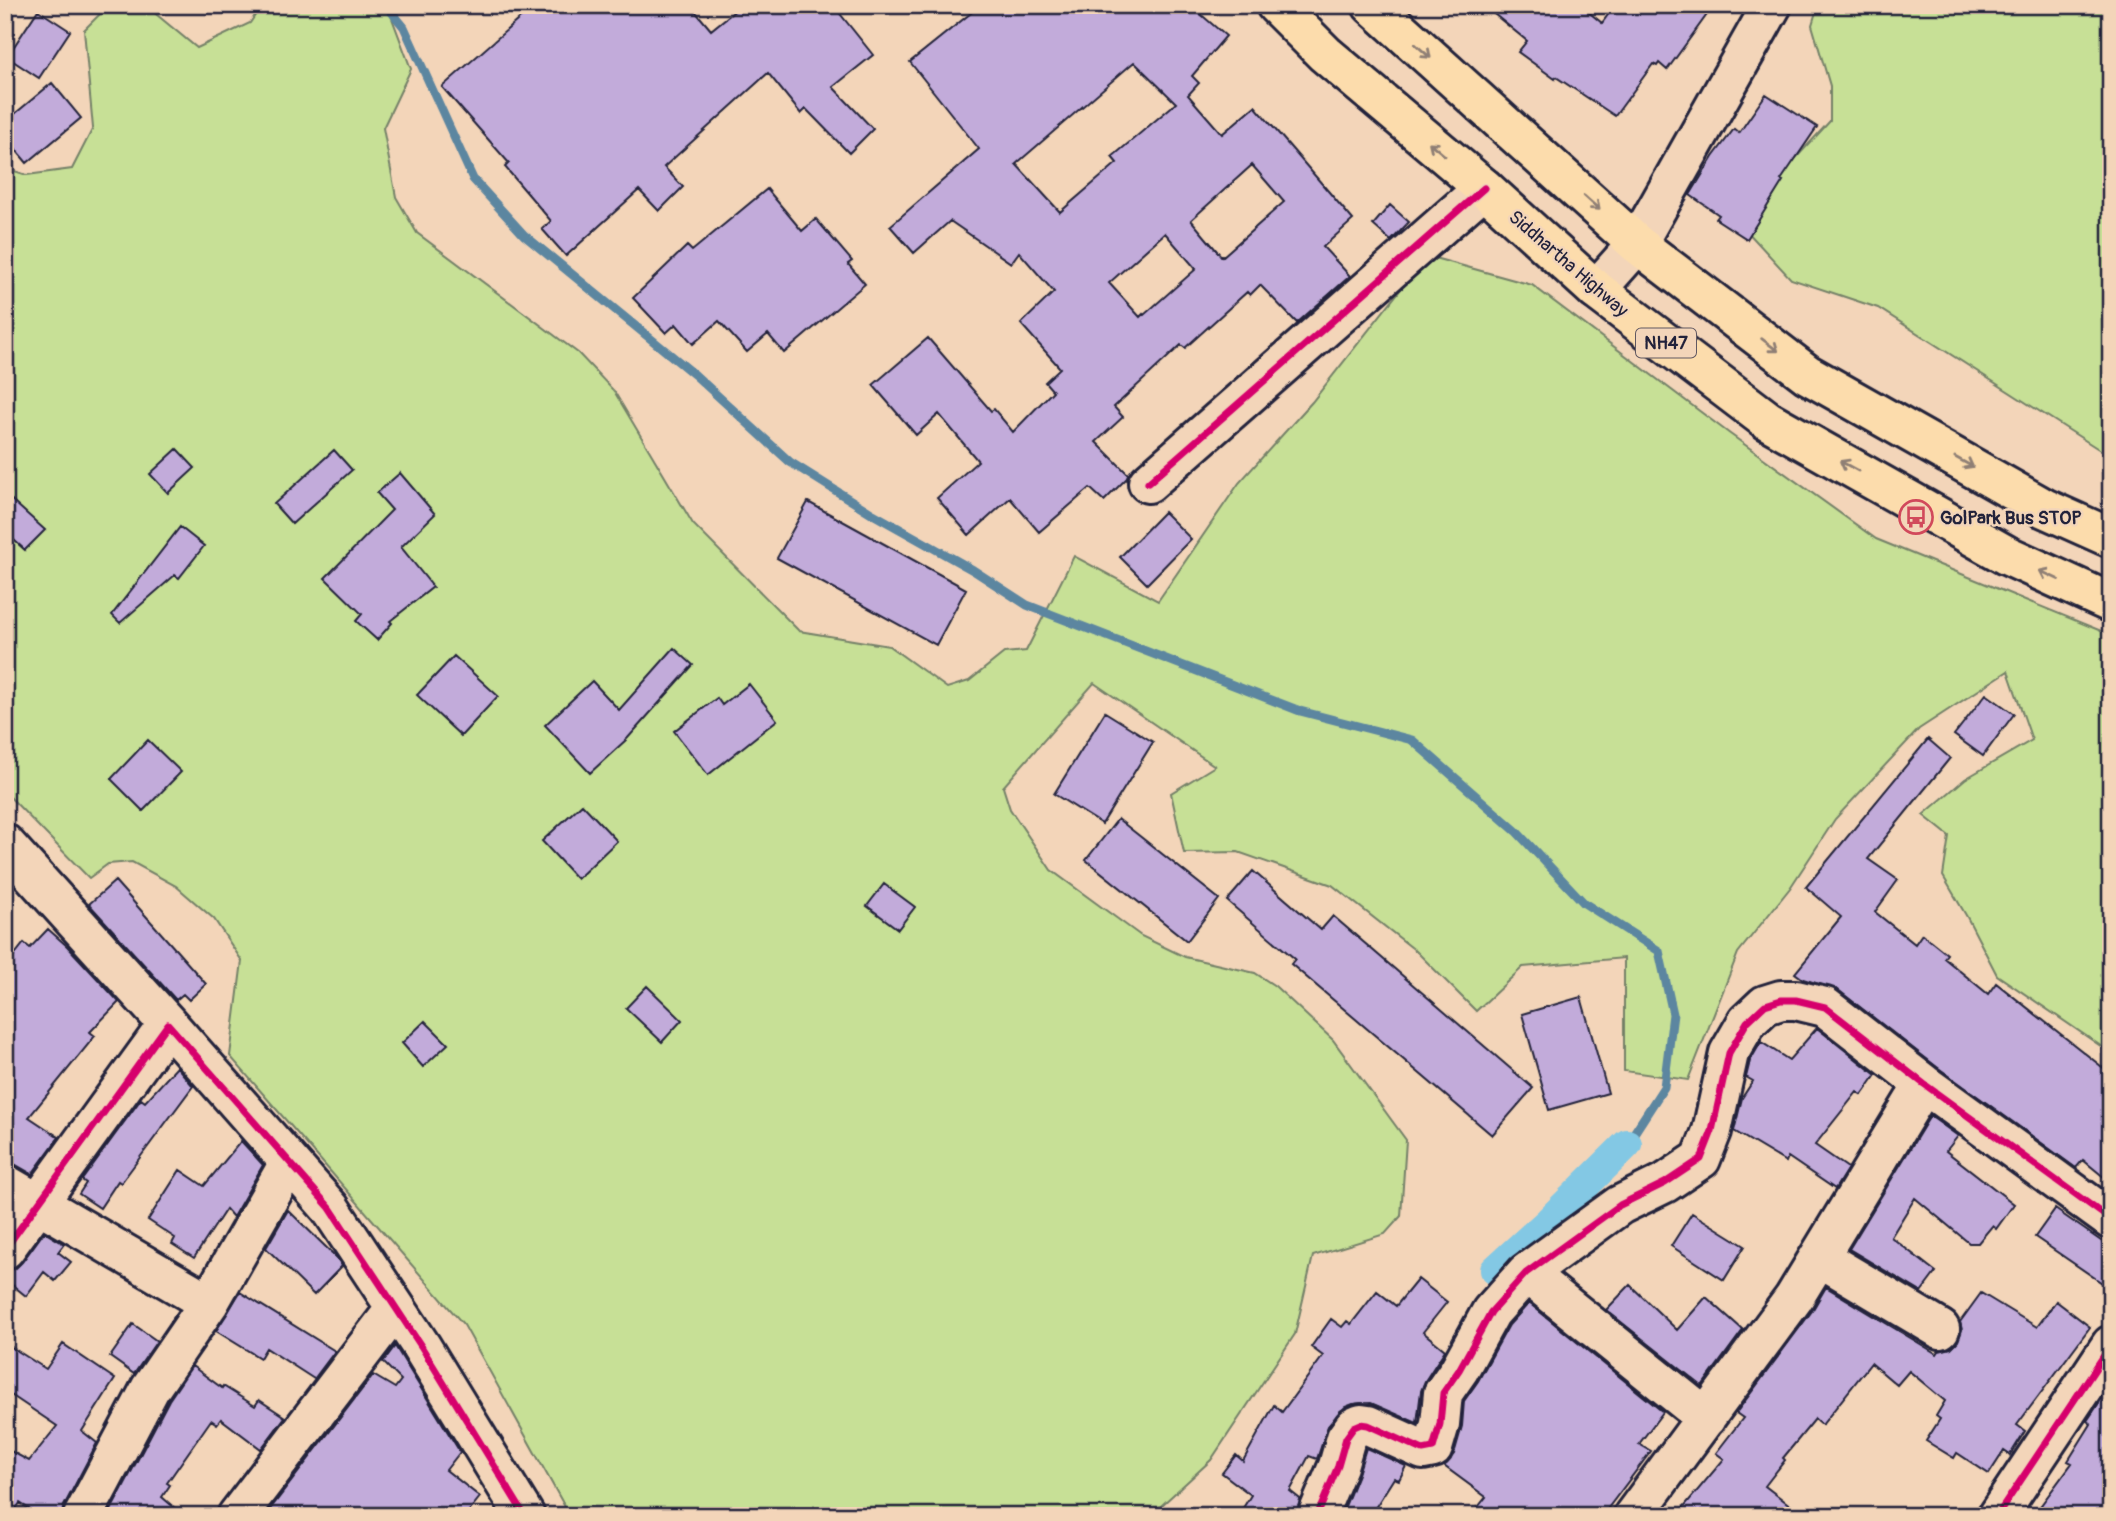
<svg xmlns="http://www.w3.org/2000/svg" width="2116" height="1521" font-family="Pangolin,sans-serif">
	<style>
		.green { fill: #c7e096; stroke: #748168; stroke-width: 2 }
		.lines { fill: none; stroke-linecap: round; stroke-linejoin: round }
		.stream { stroke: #5c86a0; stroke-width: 9 }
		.canal { stroke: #83c8e4; stroke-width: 30 }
		.building { fill: #c2abda; stroke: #22223b; stroke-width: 2; fill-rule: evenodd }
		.minor-casing { stroke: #22223b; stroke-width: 44 }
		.highway-casing { stroke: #22223b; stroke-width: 44 }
		.minor { stroke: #f3d5b9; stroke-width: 38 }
		.highway { stroke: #fcdcac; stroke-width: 38 }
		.cycleway-casing { stroke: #f3d5b9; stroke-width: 11 }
		.cycleway { stroke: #d6006c; stroke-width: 7 }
		.oneway { stroke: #8f7f74 }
		.labels { text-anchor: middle; stroke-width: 5; stroke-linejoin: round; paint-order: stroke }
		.shield { fill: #f3d5b9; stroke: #615861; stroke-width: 2 }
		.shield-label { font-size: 18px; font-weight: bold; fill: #22223b }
		.street-label { font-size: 19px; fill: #22223b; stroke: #f3d5b9 }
		.poi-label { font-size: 19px; font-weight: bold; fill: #22223b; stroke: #f3d5b9; text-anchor: start }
	</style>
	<rect width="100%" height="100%" fill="#f3d5b9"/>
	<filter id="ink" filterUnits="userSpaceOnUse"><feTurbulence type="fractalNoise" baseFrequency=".0143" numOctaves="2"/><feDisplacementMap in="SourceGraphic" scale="14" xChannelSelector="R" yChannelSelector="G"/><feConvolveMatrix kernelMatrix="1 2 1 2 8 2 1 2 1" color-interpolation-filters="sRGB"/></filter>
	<g filter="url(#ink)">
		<path class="green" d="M109 5H145L197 48 250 23 262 5H387L411 69 383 128 396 197 417 233 578 353 614 391 693 524 799 631 889 646 947 688 969 681 1004 653 1026 651 1074 556 1158 601 1239 483 1312 402 1427 256 1532 285 1730 434 1876 539 2111 635V1053L1997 975 1967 917 1943 876 1949 836 1923 815 1965 779 2032 740 2008 671 1919 729 1835 819 1790 888 1738 953 1688 1080 1624 1071V958L1523 967 1476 1011 1416 951 1332 885 1238 852 1184 853 1171 793 1215 766 1094 683 1003 787 1010 809 1051 870 1141 936 1185 957 1255 973 1275 986 1333 1040 1406 1140 1401 1216 1385 1234 1313 1256 1295 1334 1211 1460 1150 1516H570L464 1325 230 1056 242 961 214 919 176 886 132 862 108 864 89 878 5 792V168L27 175 72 169 93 128 84 30Z
			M1818 5H2111V457L1878 308 1791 279 1745 229 1761 196 1830 121V86L1812 25Z"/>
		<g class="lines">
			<path class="stream" d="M386 5 404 27 473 179 524 235 695 375 790 462 873 514 973 570 1027 605 1300 711 1412 740 1516 831 1584 903 1659 951 1673 1014 1664 1087 1627 1144"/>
			<path class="canal" d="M1495 1270 1549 1221 1627 1144"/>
		</g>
		<path class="building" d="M535 5H690L711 30 742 5H833L873 55 833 87 873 129 849 153 806 109 801 114 768 73 664 167 683 187 659 211 639 190 566 256 542 229 551 221 505 167 509 163 442 87Z
			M981 5H1190L1226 36 1192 76 1199 83 1188 95 1222 134 1255 106 1353 220 1323 247 1350 276 1297 323 1260 285 1250 295 1247 292 1185 348 1181 345 1114 407 1123 417 1096 442 1128 474 1127 478 1104 501 1090 488 1039 532 1010 498 969 535 937 498 978 461 939 414 916 435 873 385 928 338 991 411 994 409 1013 432 1053 391 1045 382 1060 368 1021 324 1054 292 1019 252 1011 263 950 221 914 253 890 226 979 149 910 62ZM1134 62 1176 103 1112 157 1117 163 1060 212 1016 164ZM1252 165 1284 202 1222 257 1191 220ZM1165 233 1196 269 1144 315 1143 314 1140 317 1109 283Z
			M1483 5H1580L1602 23 1615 5H1714L1667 70 1659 63 1657 66 1653 64 1615 116 1556 77 1555 79 1518 52 1527 41Z
			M38 10 70 31 39 78 7 57Z
			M52 83 81 118 27 163 5 137V122Z
			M1766 94 1817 127 1781 180 1783 181 1747 239 1716 219 1719 215 1690 195 1713 157 1734 129 1739 133Z
			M767 189 802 231 816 219 852 261 848 264 865 284 784 353 768 334 747 352 719 321 693 344 676 324 666 333 633 298 687 246 692 251Z
			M1390 205 1409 222 1391 241 1373 225Z
			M177 449 195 468 168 493 150 474Z
			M334 450 352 470 292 524 274 504Z
			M400 473 435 514 401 547 433 587 390 621 392 623 377 640 356 621 362 614 325 578 392 510 377 493Z
			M5 494 45 530 25 550 5 532Z
			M808 502 966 589 936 645 777 558Z
			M1164 512 1191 539 1147 584 1120 557Z
			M180 527 204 546 179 578 175 575 120 623 112 615Z
			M674 648 693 665 627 739 590 773 545 725 592 681 619 710Z
			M454 656 498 696 461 736 417 695Z
			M749 684 777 720 708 775 674 731 717 698 722 705Z
			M1986 694 2014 714 1983 756 1954 735Z
			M1105 712 1153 742 1102 824 1054 794Z
			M1928 739 1950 758 1868 859 1898 880 1875 912 1915 944 1922 934 1947 954 1944 958 1988 994 1996 983 2111 1074V1183L2083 1160 2076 1168 1937 1067 1838 990 1803 979 1795 973 1841 917 1806 887Z
			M148 740 181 772 143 811 111 779Z
			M582 804 617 841 577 879 542 841Z
			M1118 819 1219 899 1187 941 1086 860Z
			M1253 871 1321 930 1333 916 1533 1088 1492 1135 1291 964 1295 959 1227 901Z
			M115 881 206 984 189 1000 183 994 176 1000 89 904Z
			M884 884 915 907 898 929 867 906Z
			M48 929 67 946 119 1002 90 1032 95 1036 29 1117 59 1137 32 1174 16 1165 5 1162V967L24 943 30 948Z
			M647 986 682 1020 662 1042 626 1008Z
			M1581 997 1608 1093 1549 1110 1522 1014Z
			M425 1021 448 1044 423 1067 402 1043Z
			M1817 1028 1876 1075 1862 1095 1857 1092 1815 1145 1848 1168 1835 1189 1788 1157 1786 1162 1734 1131 1742 1098 1753 1081 1746 1077 1750 1061 1761 1042 1789 1060Z
			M177 1067 193 1086 121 1183 118 1181 100 1208 79 1194 86 1183 82 1180 141 1099 145 1102Z
			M1930 1116 1958 1136 1946 1151 2014 1204 1996 1229 1992 1226 1978 1243H1969L1915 1198 1891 1237 1936 1272 1921 1292 1849 1249Z
			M241 1141 263 1165 233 1217 226 1209 194 1258 172 1244 175 1238 148 1220 180 1170 204 1186Z
			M2055 1209 2111 1248V1289L2035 1237Z
			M288 1210 337 1258 342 1266 314 1295 266 1248Z
			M1692 1213 1745 1246 1724 1280 1671 1246Z
			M44 1232 64 1244 58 1252 71 1262 55 1281 44 1272 26 1296 5 1279V1270L15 1269 22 1262Z
			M1418 1279 1447 1302 1423 1332 1445 1350 1425 1381 1421 1391 1417 1423 1371 1403 1353 1404 1345 1407 1328 1426 1317 1459 1309 1456 1290 1491 1300 1499 1296 1516H1238L1251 1495 1222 1473 1236 1455 1243 1461 1274 1405 1282 1412 1323 1356 1311 1347 1331 1319 1342 1327 1347 1321 1351 1324 1377 1291 1396 1306Z
			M1630 1285 1677 1330 1706 1297 1743 1330 1702 1386 1606 1310Z
			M1826 1287 1937 1354 1939 1351 1951 1348 1958 1341 1962 1330 1960 1322 1981 1293 2037 1327 2056 1301 2090 1327 2017 1425 2025 1431 2010 1455 2004 1451 1989 1474 1957 1453 1954 1458 1926 1441 1940 1419 1936 1416 1945 1401 1909 1371 1897 1385 1871 1363 1822 1425 1815 1419 1783 1458 1785 1460 1765 1486 1804 1516H1676L1724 1459 1716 1453 1743 1418 1736 1413 1812 1311Z
			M240 1292 335 1351 314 1379 266 1348 260 1358 216 1331Z
			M1529 1303 1663 1412 1639 1444 1651 1451 1602 1516H1471L1486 1497 1444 1466 1454 1454 1462 1426 1464 1401 1478 1381 1509 1325Z
			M133 1324 157 1341 134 1374 110 1357Z
			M5 1343 46 1369 63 1344 115 1379 82 1431 97 1443 64 1506 61 1516H40L20 1503 11 1516H5V1448L29 1461 57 1426 5 1391Z
			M395 1346 460 1452 446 1470 480 1497 465 1516H265L373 1375 395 1388 401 1380 383 1362Z
			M192 1366 222 1388 223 1386 255 1406 259 1400 285 1417 261 1449 221 1419 217 1424 211 1420 167 1483 170 1485 162 1497 184 1516H108L169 1400Z
			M2111 1385V1516H2033L2072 1463 2068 1461 2091 1424 2087 1421Z
			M1366 1448 1406 1466 1399 1480 1394 1478 1370 1516H1341L1358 1474Z"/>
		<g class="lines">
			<g class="minor-casing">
				<path id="minor" d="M1596 290 1637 244 1772 5
					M1148 483 1484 188
					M5 844 168 1024
					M5 1184 209 1303
					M5 1249 168 1024 330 1208 421 1346 525 1516
					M1819 1257 1940 1329
					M1526 1273 1706 1418
					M83 1516 150 1389 209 1303 289 1163
					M237 1516 396 1308
					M1317 1516 1338 1466 1346 1438 1354 1427 1361 1424 1368 1425 1423 1450 1433 1448 1440 1424 1443 1393 1459 1370 1491 1312 1526 1273 1620 1205 1665 1183 1701 1159 1712 1131 1729 1053 1747 1022 1765 1005 1781 1000H1796L1825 1007 1924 1084 2111 1220
					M1633 1516 1794 1298 1924 1084
					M1997 1516 2111 1345"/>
			</g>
			<g class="highway-casing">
				<path id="highway" d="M1276 5 1325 54 1484 188 1596 290 1767 420 2006 555 2111 603
					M1372 5 1637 244 1807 374 2044 508 2111 538"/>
			</g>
			<use href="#minor" class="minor"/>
			<use href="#highway" class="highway"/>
			<g class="cycleway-casing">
				<path id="cycleway" d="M1148 483 1484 188
					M5 1249 168 1024 330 1208 421 1346 525 1516
					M1317 1516 1338 1466 1346 1438 1354 1427 1361 1424 1368 1425 1423 1450 1433 1448 1440 1424 1443 1393 1459 1370 1491 1312 1526 1273 1620 1205 1665 1183 1701 1159 1712 1131 1729 1053 1747 1022 1765 1005 1781 1000H1796L1825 1007 1924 1084 2111 1220
					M1997 1516 2111 1345"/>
			</g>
			<use href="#cycleway" class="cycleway"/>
		</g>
		<defs><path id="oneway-shaft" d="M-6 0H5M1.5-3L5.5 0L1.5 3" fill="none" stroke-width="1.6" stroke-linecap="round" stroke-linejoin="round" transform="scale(1.75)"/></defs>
		<g class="oneway">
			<use href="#oneway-shaft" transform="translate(1423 51) rotate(42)"/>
			<use href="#oneway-shaft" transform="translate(1437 149) rotate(-140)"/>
			<use href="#oneway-shaft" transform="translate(1592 203) rotate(42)"/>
			<use href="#oneway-shaft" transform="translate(1770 345) rotate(37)"/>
			<use href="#oneway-shaft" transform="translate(1964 462) rotate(29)"/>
			<use href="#oneway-shaft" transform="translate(1849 466) rotate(-151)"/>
			<use href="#oneway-shaft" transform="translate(2049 575) rotate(-155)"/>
		</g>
	</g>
	<defs>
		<g id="bus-ring" transform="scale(1.75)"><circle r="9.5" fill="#f3d5b9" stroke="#d1495b" stroke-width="1.5"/><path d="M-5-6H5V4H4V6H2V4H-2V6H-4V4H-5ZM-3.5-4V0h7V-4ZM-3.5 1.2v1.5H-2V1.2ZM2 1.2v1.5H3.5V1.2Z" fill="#d1495b"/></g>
	</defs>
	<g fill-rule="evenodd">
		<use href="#bus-ring" x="1916" y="517"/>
	</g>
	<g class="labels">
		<rect class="shield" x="1636" y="328.5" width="60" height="29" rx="5"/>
		<g class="shield-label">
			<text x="1666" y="349">NH47</text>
		</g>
		<g class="street-label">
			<text transform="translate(1569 263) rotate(41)" y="7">Siddhartha Highway</text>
		</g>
		<g class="poi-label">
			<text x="1940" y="524">GolPark Bus STOP</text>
		</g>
	</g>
	<rect width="2116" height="1521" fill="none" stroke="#f3d5b9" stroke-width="28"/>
	<rect x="14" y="14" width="2088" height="1493" fill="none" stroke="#22223b" stroke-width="2.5" filter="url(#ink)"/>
</svg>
